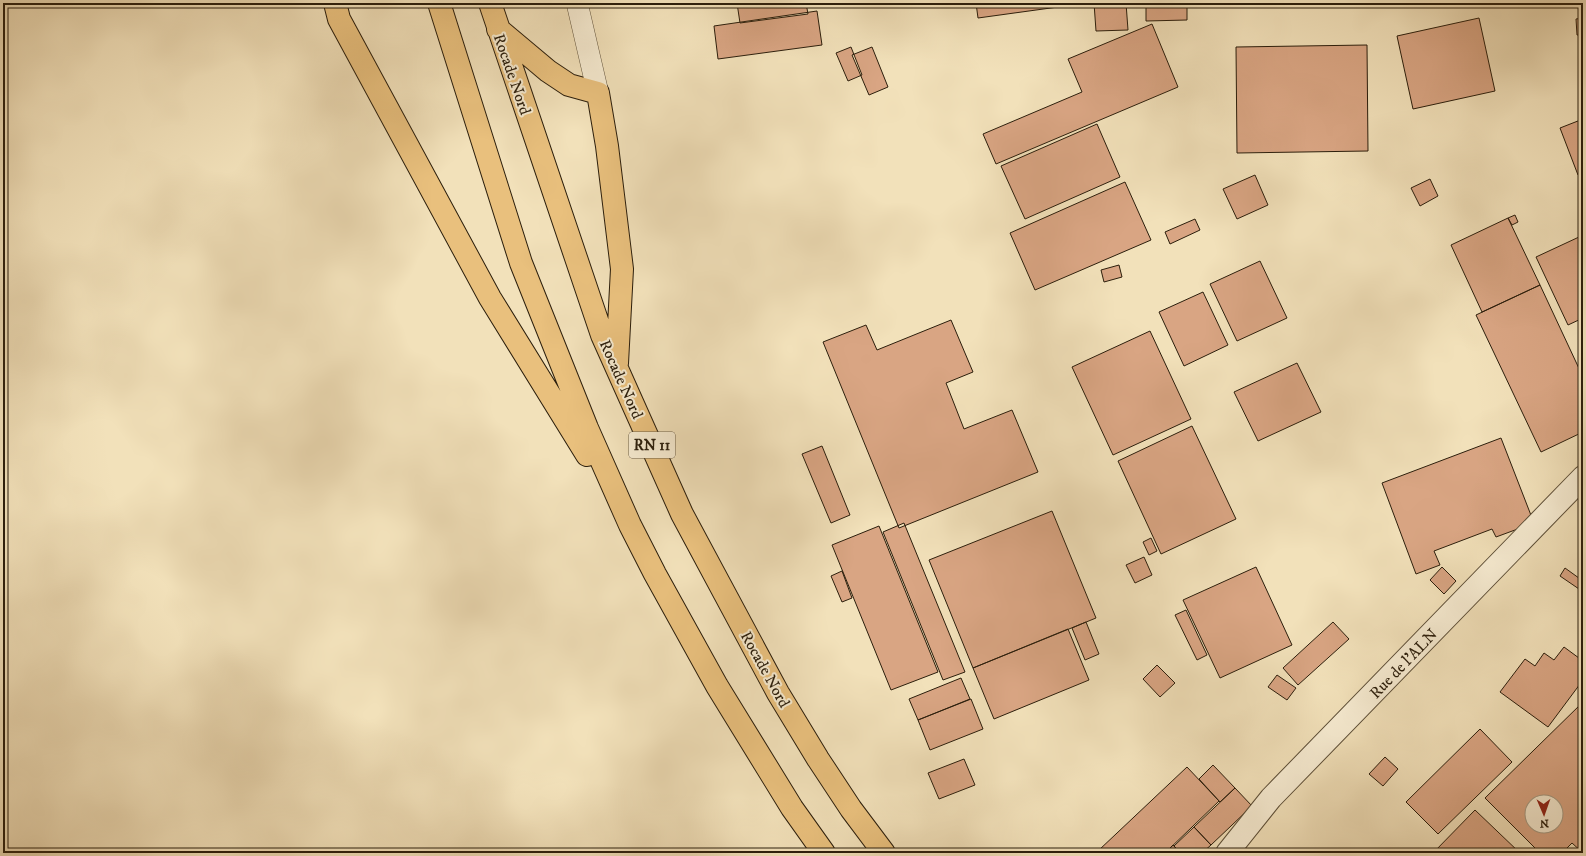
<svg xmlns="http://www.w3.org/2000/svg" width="1586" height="856" font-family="'IM FELL DW Pica',serif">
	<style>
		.building { fill: #d9a583; stroke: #2b1e0c; fill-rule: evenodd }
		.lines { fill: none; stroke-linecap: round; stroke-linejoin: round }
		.minor-casing { stroke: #5d4f38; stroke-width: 22 }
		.tertiary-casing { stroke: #5d4f38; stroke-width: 24 }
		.motorway-casing { stroke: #2b1e0c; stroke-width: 24 }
		.minor { stroke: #f7ecd2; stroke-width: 21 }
		.tertiary { stroke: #f7ecd2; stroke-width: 22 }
		.motorway { stroke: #e9c07d; stroke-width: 22 }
		.labels { text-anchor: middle; stroke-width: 4; stroke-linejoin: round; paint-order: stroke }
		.shield { fill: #f7ecd2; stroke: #685c47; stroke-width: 1 }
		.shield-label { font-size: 15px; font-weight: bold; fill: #2b1e0c }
		.street-label { font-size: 16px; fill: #2b1e0c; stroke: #f7ecd2 }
	</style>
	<rect width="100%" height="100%" fill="#f2e1ba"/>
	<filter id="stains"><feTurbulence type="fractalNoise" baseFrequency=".005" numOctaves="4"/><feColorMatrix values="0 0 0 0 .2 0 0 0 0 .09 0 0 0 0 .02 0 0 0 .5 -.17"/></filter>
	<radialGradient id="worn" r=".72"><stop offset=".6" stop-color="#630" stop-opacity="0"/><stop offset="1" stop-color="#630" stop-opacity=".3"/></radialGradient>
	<path class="building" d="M737 3H806L808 14 740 23Z
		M976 3H1087L978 18Z
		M1094 3H1126L1128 30 1096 31Z
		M1146 3H1187V20L1146 21Z
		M817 11 822 45 718 59 714 26Z
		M1479 18 1495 91 1413 109 1397 36Z
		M1583 18V35H1577L1576 19Z
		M1152 24 1178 87 996 164 983 134 1082 92 1068 59Z
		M1367 45 1368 151 1237 153 1236 47Z
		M851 47 862 75 848 81 836 53Z
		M872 47 888 87 869 95 852 55Z
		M1583 119V173L1578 175 1560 128Z
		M1097 124 1120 177 1025 219 1001 166Z
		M1255 175 1268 205 1237 219 1223 189Z
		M1430 179 1438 196 1420 206 1411 188Z
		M1125 182 1151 240 1035 290 1010 233Z
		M1515 215 1518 222 1512 225 1508 218Z
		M1508 218 1540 285 1482 312 1451 245Z
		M1195 219 1200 230 1170 244 1165 232Z
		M1579 237 1583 247V318L1568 325 1536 257Z
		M1260 261 1287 318 1237 341 1210 284Z
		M1119 265 1122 277 1104 282 1101 270Z
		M1540 285 1583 377V432L1541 452 1476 315Z
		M1203 292 1228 345 1184 366 1159 312Z
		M951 320 973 372 946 383 964 429 1012 410 1038 472 899 528 823 342 866 325 877 350Z
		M1150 331 1191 419 1113 455 1072 367Z
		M1297 363 1321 412 1258 441 1234 392Z
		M1192 426 1236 519 1161 554 1118 461Z
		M1501 438 1534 523 1496 537 1492 529 1434 551 1440 565 1416 574 1382 483Z
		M822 446 850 515 831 523 802 454Z
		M1052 511 1096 618 973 668 929 560Z
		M904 523 965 672 943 680 883 532Z
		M879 526 938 672 891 690 832 545Z
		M1151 538 1157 551 1149 555 1143 542Z
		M1144 557 1152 575 1135 583 1126 565Z
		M1256 567 1292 645 1220 678 1183 600Z
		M1442 567 1456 581 1444 594 1430 580Z
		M1565 568 1583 581V584L1579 589 1560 576Z
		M842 571 852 598 842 602 831 576Z
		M1186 610 1207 655 1197 660 1175 615Z
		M1086 622 1099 654 1085 660 1072 628Z
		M1333 622 1349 639 1298 685 1283 668Z
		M1068 629 1089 680 994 719 973 668Z
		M1564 647 1583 661V680L1548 727 1500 692 1525 659 1535 666 1544 653 1554 660Z
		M1157 665 1175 683 1160 697 1143 679Z
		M1277 675 1296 688 1287 700 1268 687Z
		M961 678 970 699 918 720 909 699Z
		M971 699 983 729 930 750 918 720Z
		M1583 702V853L1572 843 1562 853H1540L1485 798ZM1532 802H1556V826H1532Z
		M1480 729 1512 762 1438 834 1406 802Z
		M1385 757 1398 769 1383 786 1369 774Z
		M964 759 975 785 939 799 928 773Z
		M1213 765 1235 788 1220 802 1199 779Z
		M1187 767 1219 801 1165 853H1102L1099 850Z
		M1235 788 1252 806 1211 845 1194 827Z
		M1475 810 1520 853H1433Z
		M1194 827 1211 845 1202 853H1181L1174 846Z
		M1173 845 1180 853H1165Z"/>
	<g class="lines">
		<g class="minor-casing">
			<path id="minor" d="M577 3 598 93"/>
		</g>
		<g class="tertiary-casing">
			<path id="tertiary" d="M1227 853 1271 798 1583 477"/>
		</g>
		<g class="motorway-casing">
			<path id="motorway" d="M335 3 339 19 490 298 587 455
				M439 3 521 263 587 428 630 525 655 574 717 686 792 808 824 853
				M490 3 602 335 682 514 778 693 818 759 851 809 884 853
				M498 29 548 71 569 85 598 93 607 146 622 269 617 363"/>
		</g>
		<use href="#minor" class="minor"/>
		<use href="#tertiary" class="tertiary"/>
		<use href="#motorway" class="motorway"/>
	</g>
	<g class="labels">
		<rect class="shield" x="629" y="432" width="46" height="26" rx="3"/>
		<g class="shield-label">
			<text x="652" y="450">RN 11</text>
		</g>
		<g class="street-label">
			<text transform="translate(513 74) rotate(71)" y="6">Rocade Nord</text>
			<text transform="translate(622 379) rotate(66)" y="6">Rocade Nord</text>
			<text transform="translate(1403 663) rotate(-46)" y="6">Rue de l'ALN</text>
			<text transform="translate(766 669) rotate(61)" y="6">Rocade Nord</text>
		</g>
	</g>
	<rect width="1586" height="856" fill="none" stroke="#f2e1ba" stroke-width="16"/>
	<rect x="4" y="4" width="1578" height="848" fill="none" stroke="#2b1e0c" stroke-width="2"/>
	<rect x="8" y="8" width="1570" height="840" fill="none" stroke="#2b1e0c"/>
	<g transform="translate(1544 814) rotate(178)"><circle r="19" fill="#f7ecd2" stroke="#a59a83"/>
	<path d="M0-3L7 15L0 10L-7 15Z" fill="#8f2418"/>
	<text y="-6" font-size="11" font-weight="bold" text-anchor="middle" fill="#2b1e0c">N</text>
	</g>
	<rect width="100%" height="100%" filter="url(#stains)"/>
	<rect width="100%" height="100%" fill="url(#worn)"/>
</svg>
